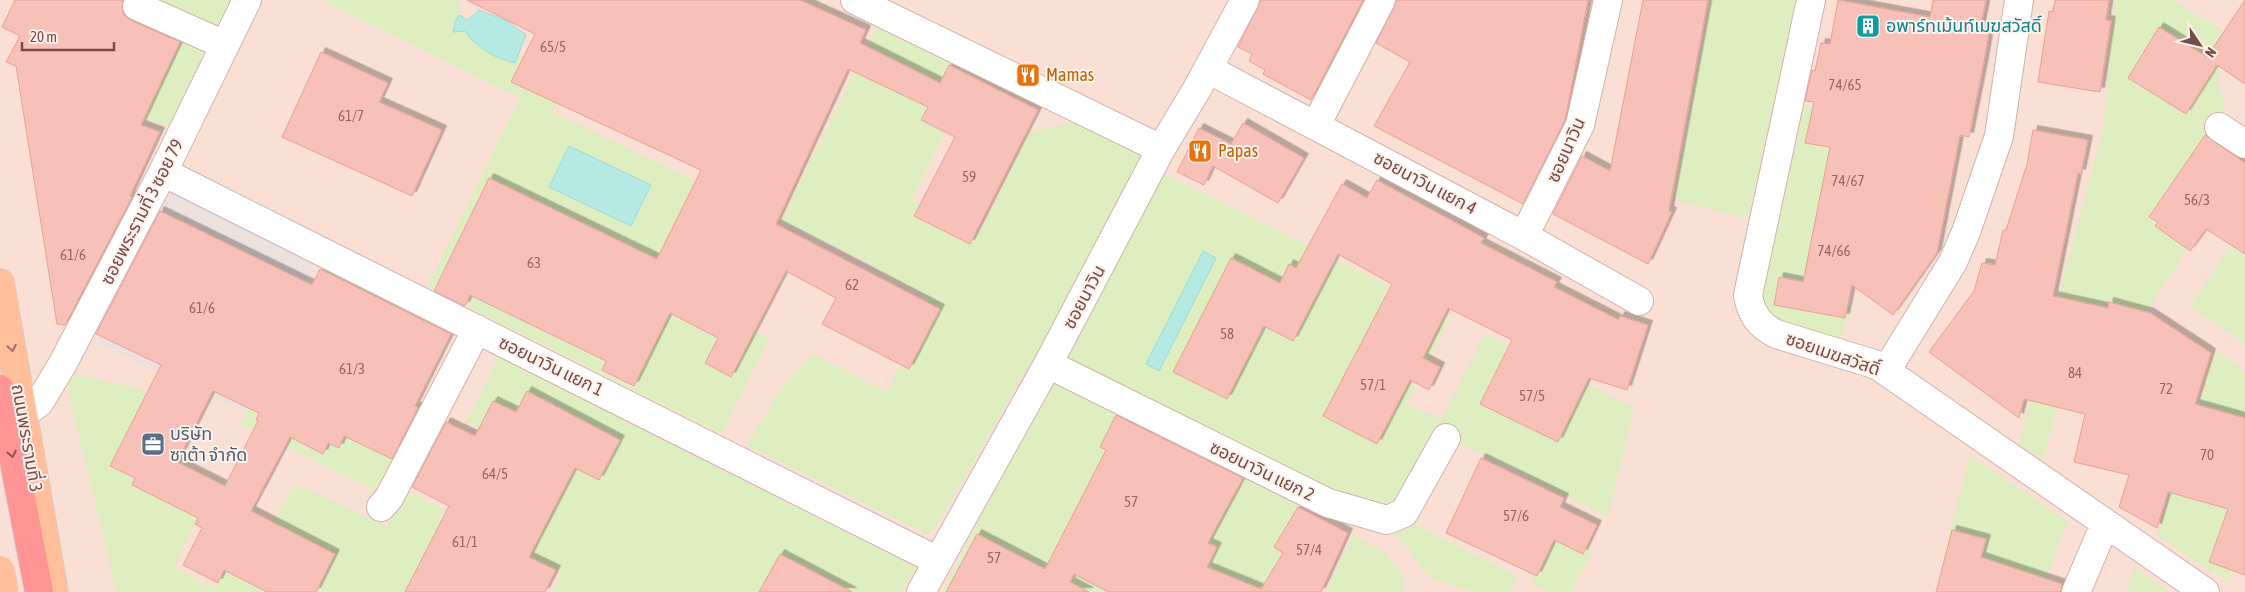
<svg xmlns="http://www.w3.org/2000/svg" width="2245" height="592" font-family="'Asap Condensed','Noto Sans Thai',sans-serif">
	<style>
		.residential { fill: #f9dfd4 }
		.industrial { fill: #ede1de }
		.green { fill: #dfeec0 }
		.water { fill: #b5eae4; stroke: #9addd6 }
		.building { fill: #f7c0b8; stroke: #eba096; fill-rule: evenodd; filter: url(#shadow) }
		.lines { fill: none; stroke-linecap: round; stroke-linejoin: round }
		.minor-casing { stroke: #d4b2ab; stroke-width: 30 }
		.major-casing { stroke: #dacdcb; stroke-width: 30 }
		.highway-casing { stroke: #dacdcb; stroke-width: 30 }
		.minor { stroke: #fff; stroke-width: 28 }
		.major { stroke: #ffbf9a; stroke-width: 28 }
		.highway { stroke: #ff9494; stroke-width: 28 }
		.major-bridge-casing { stroke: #dacdcb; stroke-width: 30; stroke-linecap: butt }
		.major-bridge { stroke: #ffbf9a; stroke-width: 28 }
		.oneway { stroke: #a26e5f }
		.oneway2 { stroke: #8e5652 }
		.labels { text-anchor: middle; stroke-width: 4; stroke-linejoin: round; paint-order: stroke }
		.number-label { font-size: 15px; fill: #996862 }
		.culture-label { font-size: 18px; fill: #0d838f; stroke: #fff2ec; text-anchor: start }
		.food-label { font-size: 18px; fill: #c56008; stroke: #fff2ec; text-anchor: start }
		.street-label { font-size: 18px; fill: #7a4b46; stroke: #fff2ec }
		.service-label { font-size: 18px; fill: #4e5e75; stroke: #fff2ec; text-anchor: start }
	</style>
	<defs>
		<filter id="shadow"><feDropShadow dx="4.5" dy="-4.5" stdDeviation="0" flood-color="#0004"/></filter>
	</defs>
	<rect width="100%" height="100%" fill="#ffede3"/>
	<path class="residential" d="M0 0H2245V592H0Z"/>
	<path class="industrial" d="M173 189 316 263 246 413 96 342Z"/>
	<path class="green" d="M125 0H233L174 129 100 101 110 30Z
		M325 0H460L459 25 543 68 606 0 552 112 736 200 684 304 770 337 721 434 427 287 520 98 324 2Z
		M1711 0H1796L1748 218 1674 200Z
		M2115 0H2173L2222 29 2218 83 2227 116 2213 136 2245 157V220L2218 201 2150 307 2144 328 2083 312 2043 460 2019 444 2103 129Z
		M880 20 950 55 947 127 912 200 981 230 1029 132 1083 121 1135 146 1143 160 1035 355 935 528 926 534 747 446 781 388 813 354 888 392 928 297 851 254 781 221Z
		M1793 102 1887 121 1807 289 1852 302 1839 344 1765 319 1755 306Z
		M1157 174 1171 177 1451 317 1406 405 1442 419 1485 334 1634 408 1608 517 1512 468 1458 443 1394 507 1386 511 1317 485 1058 360Z
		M2245 223V344L2190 307Z
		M2216 351 2245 371V533L2227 582 2157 536Z
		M499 355 916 567 902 592H552L561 572 526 553 564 470 466 422Z
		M75 374 146 390 121 463 202 507 174 567 215 588 238 546 255 555 295 484 387 526 406 490 450 513 412 592H117L67 388Z
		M1054 375 1304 503 1264 592H942Z
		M254 395 409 425 375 491 240 424Z
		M1970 455 2068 522 2040 591 1943 557Z
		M1415 525 1518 576 1509 592H1477L1432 579 1394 534Z
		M1554 532 1593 549 1572 592H1549L1531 583Z
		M1352 535 1385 553 1405 577 1402 592H1326Z
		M2134 567 2170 592H2126Z"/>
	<path class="water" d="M479 10 507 21 526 35 515 63C496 59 475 47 465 31L453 32 455 22 459 15 468 20Z
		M569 146 651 185 631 226 549 187Z
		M1203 251 1216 258 1159 371 1146 364Z"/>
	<path class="building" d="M15 0H123L122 8 124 15 130 20 180 42 141 125 160 132 130 196 132 197 65 325 57 324 16 66 6 62 20 36 2 27Z
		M467 0H800L866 30 860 43 940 83 949 65 1038 110 970 244 914 216 955 137 921 120 928 107 848 69 776 224 940 309 909 369 822 324 836 298 786 271 731 377 705 363 718 338 670 313 634 386 602 370 606 361 470 295 465 306 434 291 489 178 657 259 701 170 511 82 535 34Z
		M1261 0H1363L1311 100 1263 74 1265 70 1249 61 1252 54 1238 47Z
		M1397 0H1588L1565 120 1523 204 1374 126 1410 62 1376 43Z
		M1643 0H1708L1669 211 1672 212 1648 264 1553 214 1582 156 1610 171Z
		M1838 0 1930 17 1933 0H1986L1980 31 1989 33 1983 67 1969 137 1960 135 1937 253 1893 315 1852 285 1845 318 1774 305 1779 277 1803 282 1830 147 1805 143 1814 102 1805 101 1812 70 1815 71 1821 43 1830 44Z
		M2055 0H2109L2106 20 2111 21 2100 92 2038 82 2049 11 2053 12Z
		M2245 0V84L2217 65 2186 114 2128 78 2159 27 2207 57Z
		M321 52 388 83 379 102 442 130 412 196 282 137Z
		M1243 123 1304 158 1278 203 1213 166 1204 185 1177 172 1199 128 1231 144Z
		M2033 130 2088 140 2081 174 2078 173 2053 296 2108 308 2109 302 2150 313 2211 353 2195 404 2245 418V575L2209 562 2228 509 2168 492 2157 528 2119 507 2129 475 2074 462 2085 414 2024 399 2019 418 1929 352 1974 291 1982 263 1995 265 2003 230H2006L2027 164Z
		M2205 135 2245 163V254L2206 229 2190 251 2155 226 2158 222 2149 217Z
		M1377 180 1484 238 1481 243 1557 282 1554 287 1619 320 1620 316 1648 325 1627 390 1589 378 1558 442 1480 404 1512 340 1448 308 1423 358 1440 367 1429 390 1410 380 1377 444 1323 416 1392 284 1338 254 1293 341 1264 326 1227 399 1173 372 1231 258 1280 283 1289 264 1296 268 1342 184 1367 198Z
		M160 211 312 285 320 269 451 334 415 406 418 408 392 459 344 436 339 448 328 443 323 454 290 437 251 511 335 554 316 592H267L224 570 218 583 183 565 202 528 195 524 198 518 132 485 135 478 110 466 161 365 96 334ZM213 391 259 413 256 420 258 421 225 486 177 462Z
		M527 391 620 440 599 480 575 468 529 557 556 570 545 592H405L449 506 412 487 446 422 475 436 493 401 516 412Z
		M1116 415 1243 478 1208 543 1217 547 1207 567 1261 589 1283 553 1274 547 1298 507 1348 533 1321 592H1108L1074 574 1070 582 1089 592H946L977 534 1045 569 1106 450 1100 447Z
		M1481 458 1564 498 1560 507 1597 525 1583 554 1554 540 1537 576 1446 533Z
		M1952 530 1986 539 1981 557 2062 584 2061 592H1936Z
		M780 554 852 592H759Z"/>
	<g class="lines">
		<g class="minor-casing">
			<path id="minor" d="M140 0 137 6 225 45
				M855 0 1161 149
				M1811 0 1748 295C1751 314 1759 325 1776 334L1877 365 2205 592
				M1208 69 1524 236 1639 301
				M1316 125 1381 0
				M2219 127 2245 144
				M163 172 938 561
				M1524 236 1580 125 1608 0
				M1048 364 1328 503 1387 520 1404 513 1446 438
				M1886 371 1953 262 1966 232 1999 136 2019 0
				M23 414 39 403 62 365 163 172 247 0
				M381 507 389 498 477 329
				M921 592 1048 364 1161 149 1197 89 1245 0
				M2076 592 2105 524"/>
		</g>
		<g class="major-casing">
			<path id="major" d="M0 283 54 592"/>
		</g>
		<g class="highway-casing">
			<path id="highway" d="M0 389 39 592"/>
		</g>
		<use href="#minor" class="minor"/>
		<use href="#major" class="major"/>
		<use href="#highway" class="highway"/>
		<g class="major-bridge-casing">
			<path id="major-bridge" d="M0 570 4 592"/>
		</g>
		<use href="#major-bridge" class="major-bridge"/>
	</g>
	<defs><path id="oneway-chevron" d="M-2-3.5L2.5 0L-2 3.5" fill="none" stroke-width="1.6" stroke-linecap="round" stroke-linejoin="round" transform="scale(1.25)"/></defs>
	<use class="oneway" href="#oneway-chevron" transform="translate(12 348) rotate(80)"/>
	<use class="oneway2" href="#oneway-chevron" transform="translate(12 454) rotate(79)"/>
	<defs>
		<g id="building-square" transform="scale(1.25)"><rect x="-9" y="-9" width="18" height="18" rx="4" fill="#0f9aa8" stroke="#fff2ec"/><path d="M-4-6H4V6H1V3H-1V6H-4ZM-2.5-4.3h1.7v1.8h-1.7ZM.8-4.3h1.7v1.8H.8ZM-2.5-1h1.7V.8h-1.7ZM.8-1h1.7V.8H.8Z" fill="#fff"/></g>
		<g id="restaurant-square" transform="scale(1.25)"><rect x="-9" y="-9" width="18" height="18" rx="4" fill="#e8710a" stroke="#fff2ec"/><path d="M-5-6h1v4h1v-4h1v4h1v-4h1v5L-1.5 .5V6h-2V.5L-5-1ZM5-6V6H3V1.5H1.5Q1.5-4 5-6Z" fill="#fff"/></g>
		<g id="office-square" transform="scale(1.25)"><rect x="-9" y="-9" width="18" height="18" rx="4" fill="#5c6f8a" stroke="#fff2ec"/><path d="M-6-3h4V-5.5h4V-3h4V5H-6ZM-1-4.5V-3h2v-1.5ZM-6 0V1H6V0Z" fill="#fff"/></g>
	</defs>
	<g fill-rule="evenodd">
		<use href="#building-square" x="1868" y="26"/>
		<use href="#restaurant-square" x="1028" y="75"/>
		<use href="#restaurant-square" x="1200" y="151"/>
		<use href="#office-square" x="153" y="444"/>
	</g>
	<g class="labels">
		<g class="number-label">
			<text x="553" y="52">65/5</text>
			<text x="1845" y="90">74/65</text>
			<text x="351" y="121">61/7</text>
			<text x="969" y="182">59</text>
			<text x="1848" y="186">74/67</text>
			<text x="2197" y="205">56/3</text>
			<text x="1834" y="256">74/66</text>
			<text x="73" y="260">61/6</text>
			<text x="534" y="268">63</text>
			<text x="852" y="290">62</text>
			<text x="202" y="313">61/6</text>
			<text x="1227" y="339">58</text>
			<text x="352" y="374">61/3</text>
			<text x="2075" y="378">84</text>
			<text x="1373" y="390">57/1</text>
			<text x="2166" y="394">72</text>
			<text x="1532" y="401">57/5</text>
			<text x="2207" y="460">70</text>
			<text x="495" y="479">64/5</text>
			<text x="1131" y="507">57</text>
			<text x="1516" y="521">57/6</text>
			<text x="465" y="547">61/1</text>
			<text x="1309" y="555">57/4</text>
			<text x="994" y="563">57</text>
		</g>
		<g class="culture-label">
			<text x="1886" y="32">อพาร์ทเม้นท์เมฆสวัสดิ์</text>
		</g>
		<g class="food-label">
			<text x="1046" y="81">Mamas</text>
			<text x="1218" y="157">Papas</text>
		</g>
		<g class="street-label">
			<text transform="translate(1566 150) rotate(-66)" y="6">ซอยนาวิน</text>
			<text transform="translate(1425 183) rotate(28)" y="6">ซอยนาวิน แยก 4</text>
			<text transform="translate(142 212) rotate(-63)" y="6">ซอยพระรามที่ 3 ซอย 79</text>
			<text transform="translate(1084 297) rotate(-62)" y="6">ซอยนาวิน</text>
			<text transform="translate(1833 354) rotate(19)" y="6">ซอยเมฆสวัสดิ์</text>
			<text transform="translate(551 366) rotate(26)" y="6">ซอยนาวิน แยก 1</text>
			<text transform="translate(27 438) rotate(80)" y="6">ถนนพระรามที่ 3</text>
			<text transform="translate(1262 471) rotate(26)" y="6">ซอยนาวิน แยก 2</text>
		</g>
		<g class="service-label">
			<text x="170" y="440">บริษัท<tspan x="170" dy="21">ซาต้า จำกัด</tspan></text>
		</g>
	</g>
	<g transform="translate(2200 45) rotate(125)" stroke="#fff2ec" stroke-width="4" paint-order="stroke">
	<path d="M0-4L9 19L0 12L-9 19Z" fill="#7a4b46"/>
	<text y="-8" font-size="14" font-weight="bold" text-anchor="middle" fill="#7a4b46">N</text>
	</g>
	<path d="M22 42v8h92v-8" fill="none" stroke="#7a4b46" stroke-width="2.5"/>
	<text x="30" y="42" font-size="15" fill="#7a4b46" stroke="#fff2ec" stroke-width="4" paint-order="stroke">20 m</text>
</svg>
